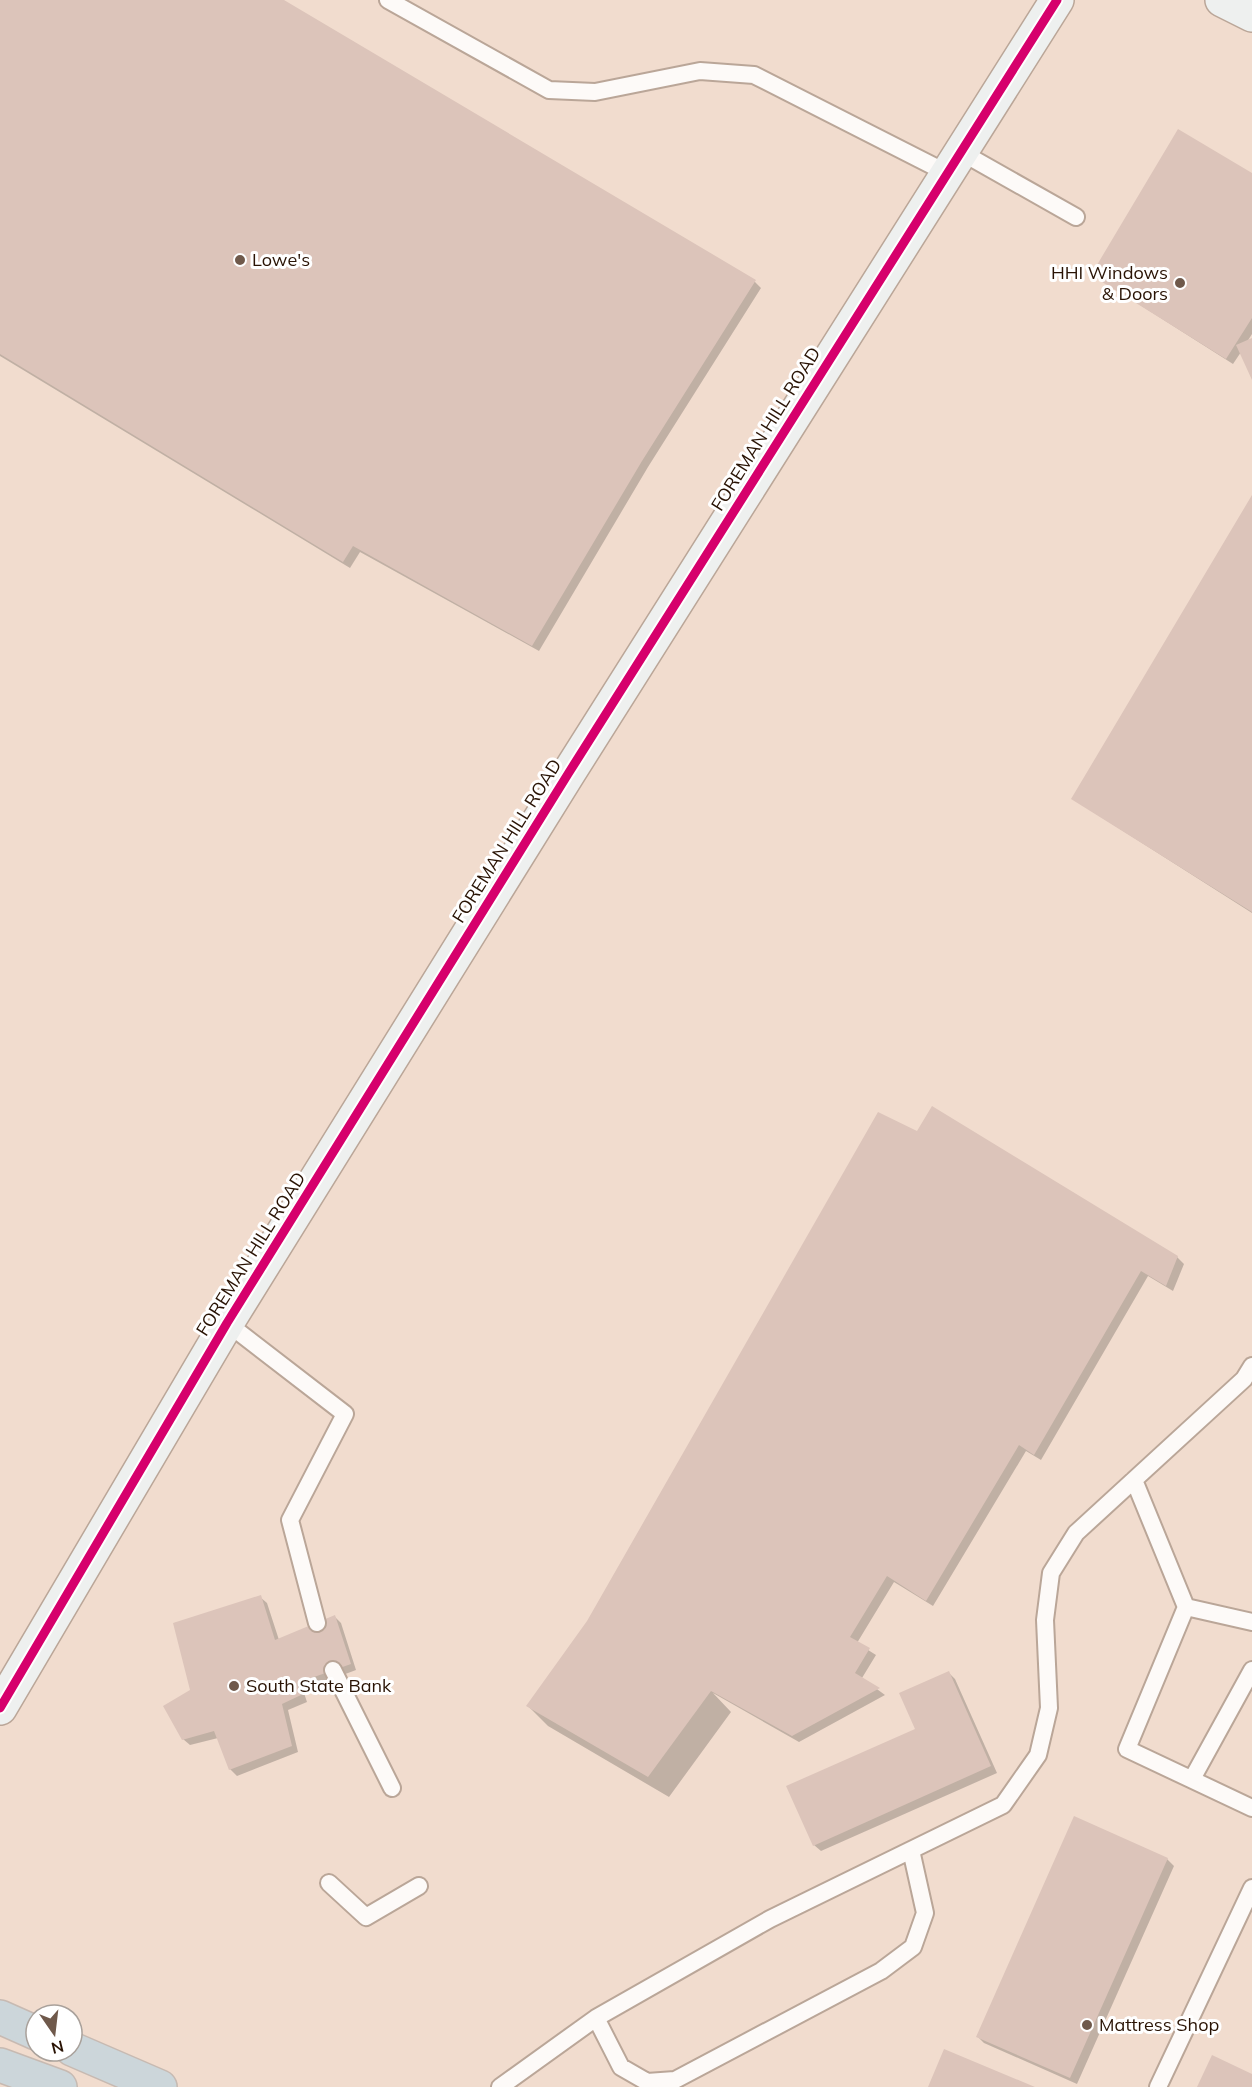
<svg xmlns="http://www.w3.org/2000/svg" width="1252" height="2087" font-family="Mulish,sans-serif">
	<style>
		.shadow { fill: #0003 }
		.building { fill: #dcc4ba }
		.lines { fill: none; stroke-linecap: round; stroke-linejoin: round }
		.lane-casing { stroke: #baa698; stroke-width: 20 }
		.secondary-casing { stroke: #baa698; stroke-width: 36 }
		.highway-casing { stroke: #c7bab2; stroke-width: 36 }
		.lane { stroke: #fdfaf8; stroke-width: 16 }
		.secondary { stroke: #eef0ef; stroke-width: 33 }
		.highway { stroke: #ccd6da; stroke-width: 33 }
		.cycleway-casing { stroke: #fff; stroke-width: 13 }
		.cycleway { stroke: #d6006c; stroke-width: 9 }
		.poi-dot { fill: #6f594b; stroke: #fff; stroke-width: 2 }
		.labels { text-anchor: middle; stroke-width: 6; stroke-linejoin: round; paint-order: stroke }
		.poi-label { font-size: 18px; fill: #291304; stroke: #fff; text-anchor: start }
		.street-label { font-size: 18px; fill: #291304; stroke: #fff }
	</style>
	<rect width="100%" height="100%" fill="#f1dcce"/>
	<path class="shadow" d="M0 0H281L755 282 761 288 648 467 539 651 360 552 350 568 0 356Z
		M1252 175V334L1247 342 1252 340V377L1241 352 1233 364 1093 275Z
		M1252 498V913L1073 799Z
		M878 1114 1177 1257 1184 1264 1173 1291 1148 1276 1041 1460 1026 1451 933 1606 894 1582 857 1643 876 1655 862 1678 885 1695 799 1742 713 1693 731 1712 669 1797 548 1726 528 1706 588 1622Z
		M260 1597 267 1603 279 1640 335 1617 341 1623 356 1670 303 1690 307 1702 288 1710 298 1752 237 1776 230 1769 218 1738 190 1745 183 1739 192 1691Z
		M948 1672 955 1679 997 1773 821 1851 814 1845 917 1729Z
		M1167 1859 1174 1866 1077 2084 984 2043 978 2037Z"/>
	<path class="building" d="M0 0H284L756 280 642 461 532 646 353 546 343 562 0 354Z
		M1178 129 1252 173V318L1226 359 1091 275Z
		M1252 338V380L1236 345Z
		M1252 495V912L1071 799Z
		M932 1106 1178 1256 1166 1286 1141 1271 1034 1455 1019 1445 926 1601 887 1576 850 1637 870 1648 855 1673 880 1688 792 1736 711 1691 648 1777 526 1706 587 1621 878 1112 917 1131Z
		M261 1595 275 1640 335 1615 351 1664 297 1683 301 1695 282 1704 292 1746 229 1770 214 1731 182 1740 163 1706 190 1690 173 1623Z
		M949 1671 991 1766 813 1846 786 1786 915 1729 899 1693Z
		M1074 1816 1168 1858 1070 2078 976 2037Z
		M944 2049 1035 2087H928Z
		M1212 2055 1252 2074V2087H1197Z"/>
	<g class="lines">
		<g class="lane-casing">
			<path id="lane" d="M388 0 549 90 595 92 700 71 754 75 947 173
				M961 152 1076 217
				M227 1323 345 1414 290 1520 317 1623
				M1134 1480 1186 1607
				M1252 1622 1186 1607 1127 1749 1252 1808
				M333 1670 392 1788
				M1192 1779 1252 1670
				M329 1883 366 1917 419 1886
				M596 2018 621 2067 647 2082 675 2080 881 1971 913 1947 925 1913 911 1850
				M500 2087 596 2018 770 1919 1003 1805 1038 1755 1049 1708 1045 1620 1051 1573 1076 1533 1244 1379 1252 1366
				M1158 2087 1252 1888"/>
		</g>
		<g class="secondary-casing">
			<path id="secondary" d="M1222 0 1252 15
				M0 1708 227 1323 568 774 1057 0"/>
		</g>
		<g class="highway-casing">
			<path id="highway" d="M0 2017 36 2033
				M72 2049 160 2087
				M0 2065 60 2087"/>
		</g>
		<use href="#lane" class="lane"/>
		<use href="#secondary" class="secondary"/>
		<use href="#highway" class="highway"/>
		<g class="cycleway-casing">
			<path id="cycleway" d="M0 1708 227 1323 568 774 1057 0"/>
		</g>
		<use href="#cycleway" class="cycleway"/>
	</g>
	<g class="poi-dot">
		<circle cx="240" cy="260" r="6"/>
		<circle cx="1180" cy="283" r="6"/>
		<circle cx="234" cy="1686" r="6"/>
		<circle cx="1087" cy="2025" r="6"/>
	</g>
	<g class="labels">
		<g class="poi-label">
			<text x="252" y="266">Lowe's</text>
			<text x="1168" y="279" text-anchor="end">HHI Windows<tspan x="1168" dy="21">&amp; Doors</tspan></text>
			<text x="246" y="1692">South State Bank</text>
			<text x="1099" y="2031">Mattress Shop</text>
		</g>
		<g class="street-label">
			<text transform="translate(766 429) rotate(-58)" y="6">FOREMAN HILL ROAD</text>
			<text transform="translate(507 841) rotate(-58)" y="6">FOREMAN HILL ROAD</text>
			<text transform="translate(251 1254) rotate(-58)" y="6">FOREMAN HILL ROAD</text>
		</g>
	</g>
	<g transform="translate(54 2033) rotate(166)"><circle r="28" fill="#ffffff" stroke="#a9a19b" stroke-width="1.5"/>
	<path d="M0-4.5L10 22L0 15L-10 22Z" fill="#6f594b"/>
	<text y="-9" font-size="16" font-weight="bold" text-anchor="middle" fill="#291304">N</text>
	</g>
</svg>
